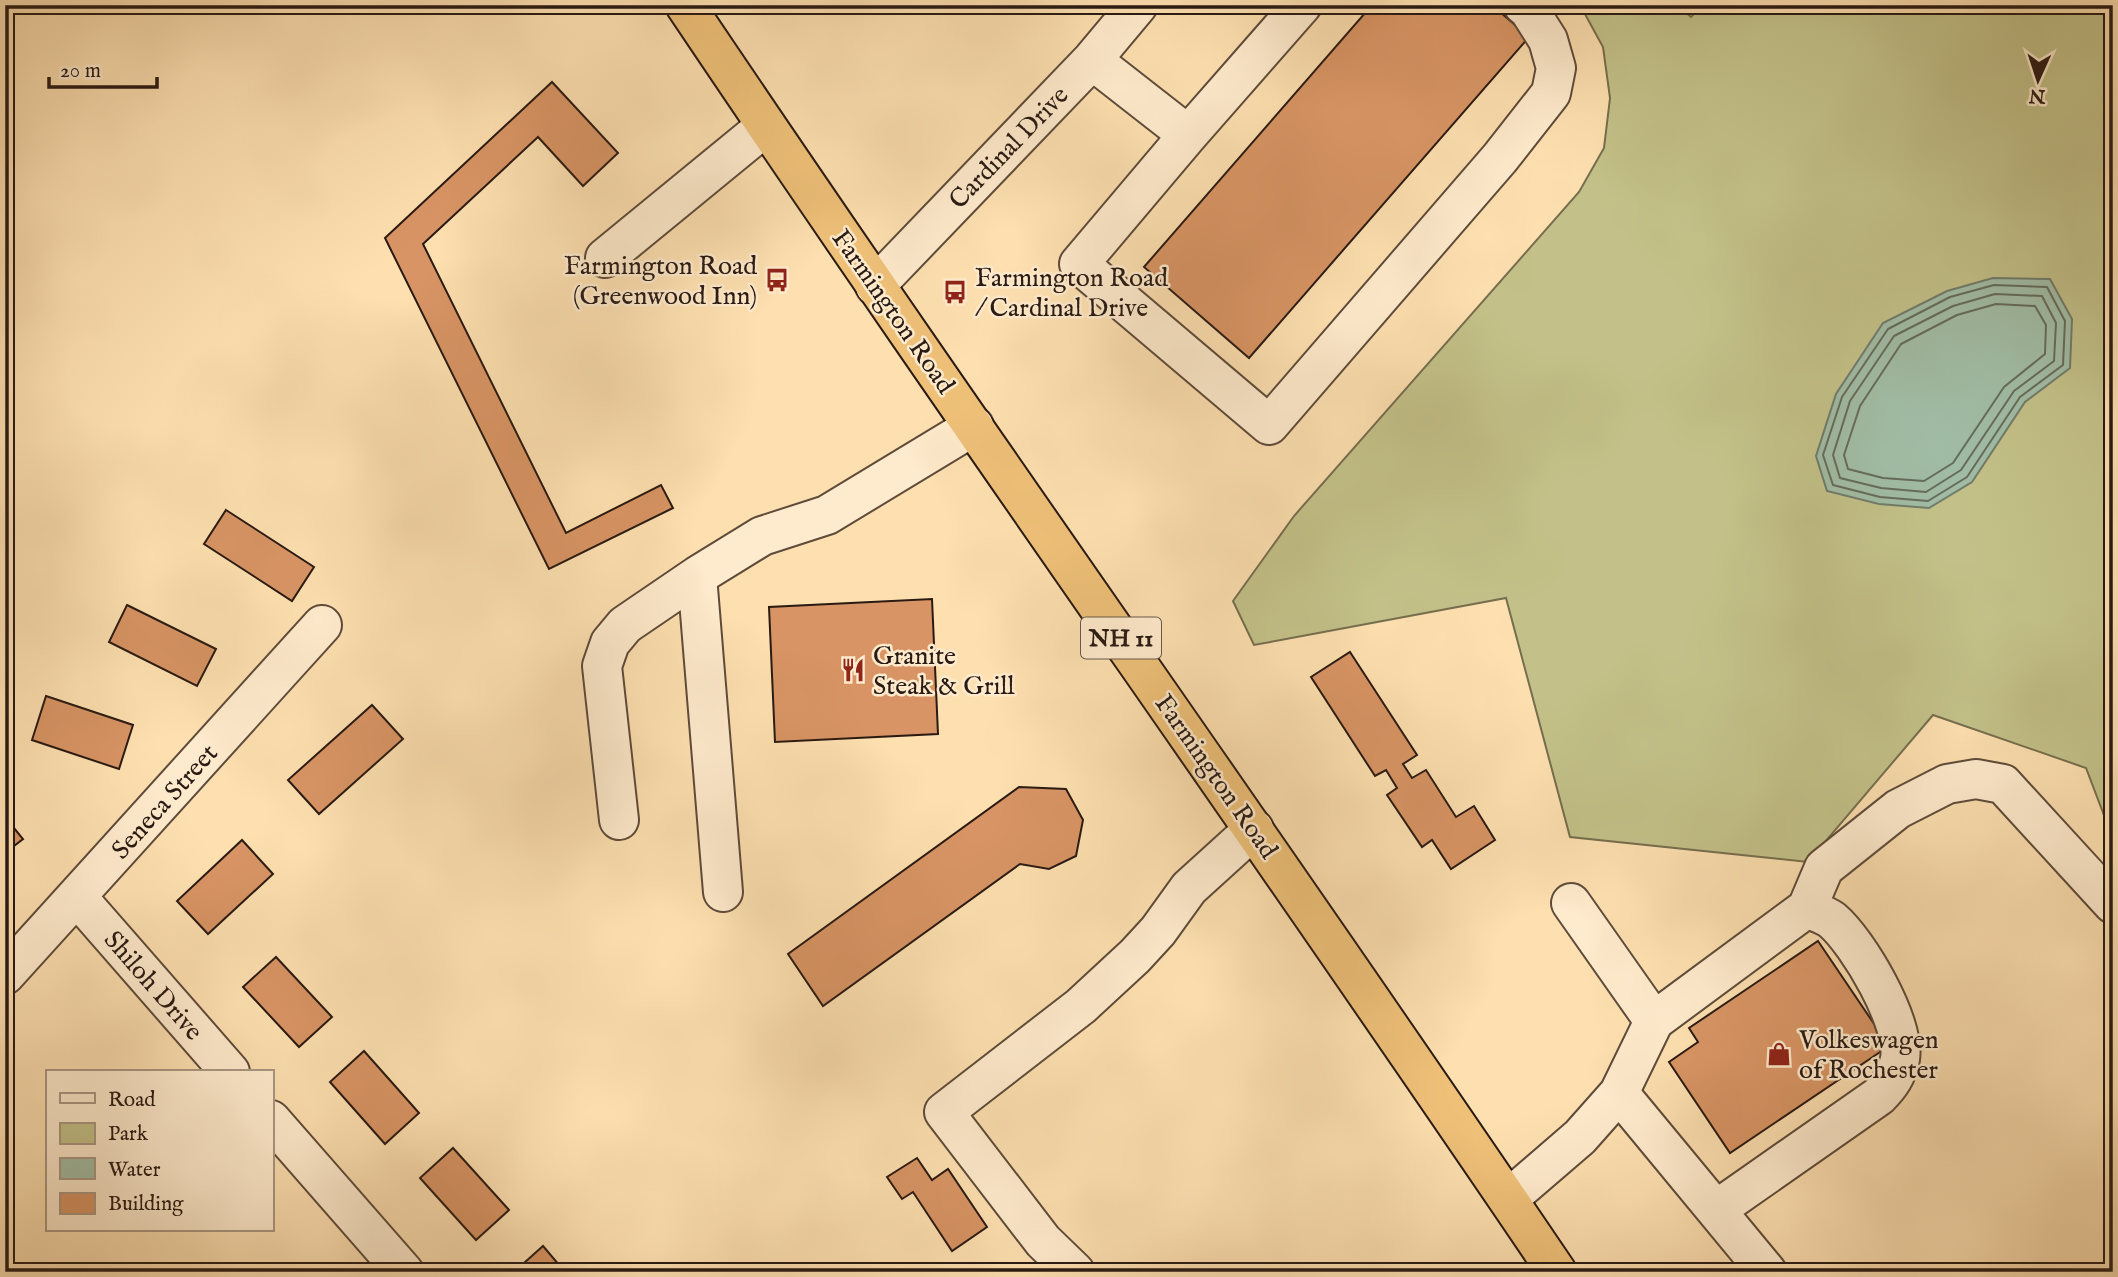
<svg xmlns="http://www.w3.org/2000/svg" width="2118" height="1277" font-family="'IM FELL English',serif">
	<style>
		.green { fill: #c3c189; stroke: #766e4e; stroke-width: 2 }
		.water { fill: #a1bda6; stroke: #717c6b; stroke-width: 2 }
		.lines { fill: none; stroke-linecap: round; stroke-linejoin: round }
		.shore { stroke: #656c5c; stroke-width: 2 }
		.building { fill: #d89464; stroke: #291a13; stroke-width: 2 }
		.minor-casing { stroke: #5e4b3a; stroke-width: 42 }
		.highway-casing { stroke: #291a13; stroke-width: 42 }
		.minor { stroke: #feeacc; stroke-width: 38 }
		.highway { stroke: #eec078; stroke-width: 38 }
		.labels { text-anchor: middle; stroke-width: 5; stroke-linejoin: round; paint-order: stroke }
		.shield { fill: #feeacc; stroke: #69584a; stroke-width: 2 }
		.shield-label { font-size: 24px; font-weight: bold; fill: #291a13 }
		.street-label { font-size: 26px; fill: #291a13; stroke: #feeacc }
		.poi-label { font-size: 26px; fill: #291a13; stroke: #feeacc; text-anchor: start }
	</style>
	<rect width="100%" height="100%" fill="#fddfb0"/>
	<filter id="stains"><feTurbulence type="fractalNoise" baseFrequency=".00286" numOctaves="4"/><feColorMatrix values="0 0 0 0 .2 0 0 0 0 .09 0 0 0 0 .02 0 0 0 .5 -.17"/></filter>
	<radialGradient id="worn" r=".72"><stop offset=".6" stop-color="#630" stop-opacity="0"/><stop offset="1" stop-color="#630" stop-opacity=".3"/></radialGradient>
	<path class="green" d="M1580 5H1677L1691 17 1703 5H2113V839L2086 768 1933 715 1808 862 1570 837 1506 598 1254 645 1233 601 1294 516 1579 192 1604 148 1610 98 1603 47Z"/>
	<path class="water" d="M1993 278 2050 279 2072 319 2070 368 2025 402 1972 482 1929 508 1879 504 1827 491 1816 456 1836 394 1883 323 1947 291Z"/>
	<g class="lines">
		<path class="shore" d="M1994 285 2047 287 2065 321 2063 365 2020 397 1967 477 1928 501 1880 497 1833 485 1823 455 1842 397 1888 329 1950 297Z
			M1995 294 2042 296 2056 323 2054 361 2014 391 1961 470 1926 492 1881 488 1840 478 1833 455 1850 401 1894 336 1953 306Z
			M1996 304 2035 306 2046 325 2045 354 2004 387 1953 463 1924 481 1883 478 1848 469 1844 455 1860 406 1901 344 1957 315Z"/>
	</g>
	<path class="building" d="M1372 5H1492L1529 37 1249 358 1144 267Z
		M552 82 618 153 583 186 538 137 423 244 566 533 661 485 673 508 549 569 385 238Z
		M226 510 314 567 292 601 204 544Z
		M932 599 938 734 775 742 769 607Z
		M127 605 216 649 197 686 109 642Z
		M1350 652 1417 755 1403 764 1412 778 1426 770 1456 817 1474 806 1495 840 1451 869 1432 840 1422 847 1387 795 1397 788 1386 770 1375 776 1311 677Z
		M46 696 133 725 119 769 32 740Z
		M372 705 403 739 319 814 288 780Z
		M1019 787 1066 789 1083 820 1076 856 1049 869 1020 864 823 1006 788 954Z
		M5 817 23 839 5 853Z
		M242 840 273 874 208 934 177 901Z
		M1818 941 1889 1046 1730 1153 1669 1062 1698 1042 1689 1028Z
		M276 957 332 1017 299 1047 243 987Z
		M364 1051 419 1113 385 1144 330 1082Z
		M453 1148 509 1210 476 1240 420 1178Z
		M917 1158 932 1180 948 1169 987 1227 952 1251 913 1192 902 1199 887 1177Z
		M543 1246 565 1272H514Z"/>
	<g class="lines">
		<g class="minor-casing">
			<path id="minor" d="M1302 5 1188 135 1079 264 1269 425 1500 158 1551 93 1556 68 1548 40 1529 10 1523 5
				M1092 60 1188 135
				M605 258 766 126
				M875 286 1092 60 1138 5
				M619 820 602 666 610 643 625 625 697 576
				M723 892 697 576 762 536 827 515 974 426
				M78 898 230 1072
				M1571 903 1654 1021
				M1807 908 1824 868 1898 809 1947 784 1976 779 2003 784 2113 904
				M5 975 322 625
				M1619 1093 1767 1272
				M271 1120 404 1272
				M1508 1199 1580 1137 1619 1093 1654 1021 1807 908C1815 912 1825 915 1832 920 1859 943 1906 1024 1900 1059 1897 1075 1890 1085 1879 1096L1716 1210
				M1075 1272 1043 1241 944 1112 1081 1006 1135 956 1158 931 1189 888 1254 829"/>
		</g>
		<g class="highway-casing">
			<path id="highway" d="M685 5C971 431 1270 847 1557 1272"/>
		</g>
		<use href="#minor" class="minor"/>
		<use href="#highway" class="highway"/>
	</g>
	<defs>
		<g id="bus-bare" transform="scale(1.89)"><path d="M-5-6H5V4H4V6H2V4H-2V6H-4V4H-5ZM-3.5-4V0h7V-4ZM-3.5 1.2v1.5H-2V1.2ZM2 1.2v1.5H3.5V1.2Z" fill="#8f2418" stroke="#feeacc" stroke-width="2.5" paint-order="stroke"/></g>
		<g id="restaurant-bare" transform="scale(1.89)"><path d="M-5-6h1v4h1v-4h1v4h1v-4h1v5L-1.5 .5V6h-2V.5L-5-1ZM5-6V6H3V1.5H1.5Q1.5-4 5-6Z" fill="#8f2418" stroke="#feeacc" stroke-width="2.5" paint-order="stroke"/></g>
		<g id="shop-bare" transform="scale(1.89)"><path d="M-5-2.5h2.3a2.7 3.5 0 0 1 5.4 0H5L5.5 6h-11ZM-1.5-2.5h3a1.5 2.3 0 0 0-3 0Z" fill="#8f2418" stroke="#feeacc" stroke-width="2.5" paint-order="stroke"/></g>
	</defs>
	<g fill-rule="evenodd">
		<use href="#bus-bare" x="777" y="280"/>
		<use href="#bus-bare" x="955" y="292"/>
		<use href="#restaurant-bare" x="853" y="670"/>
		<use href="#shop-bare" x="1779" y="1054"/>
	</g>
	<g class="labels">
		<rect class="shield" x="1081" y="617.5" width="80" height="41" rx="5"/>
		<g class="shield-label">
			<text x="1121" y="646">NH 11</text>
		</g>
		<g class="street-label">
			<text transform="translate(1008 147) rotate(-46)" y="9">Cardinal Drive</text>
			<text transform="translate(894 311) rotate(55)" y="9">Farmington Road</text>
			<text transform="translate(1217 776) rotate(55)" y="9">Farmington Road</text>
			<text transform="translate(164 801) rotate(-48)" y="9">Seneca Street</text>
			<text transform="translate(154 985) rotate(49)" y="9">Shiloh Drive</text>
		</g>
		<g class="poi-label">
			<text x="757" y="274" text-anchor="end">Farmington Road<tspan x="757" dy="30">(Greenwood Inn)</tspan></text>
			<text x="975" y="286">Farmington Road<tspan x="975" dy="30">/ Cardinal Drive</tspan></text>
			<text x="873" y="664">Granite<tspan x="873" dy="30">Steak &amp; Grill</tspan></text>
			<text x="1799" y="1048">Volkeswagen<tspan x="1799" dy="30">of Rochester</tspan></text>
		</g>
	</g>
	<rect width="2118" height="1277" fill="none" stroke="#fddfb0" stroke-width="28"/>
	<rect x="7" y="7" width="2104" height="1263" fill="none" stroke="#291a13" stroke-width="3.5"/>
	<rect x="14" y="14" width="2090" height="1249" fill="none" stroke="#291a13" stroke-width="2"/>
	<rect x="46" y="1070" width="228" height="161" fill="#feeacc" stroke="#a99782" stroke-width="2"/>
	<rect x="60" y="1093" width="35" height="10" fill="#feeacc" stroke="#a99782" stroke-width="2"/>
	<text x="108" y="1106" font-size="21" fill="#291a13">Road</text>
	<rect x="60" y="1123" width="35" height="21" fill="#c3c189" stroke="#a99782" stroke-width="2"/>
	<text x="108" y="1140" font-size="21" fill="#291a13">Park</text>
	<rect x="60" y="1158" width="35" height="21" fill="#a1bda6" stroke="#a99782" stroke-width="2"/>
	<text x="108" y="1176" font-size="21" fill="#291a13">Water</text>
	<rect x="60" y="1193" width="35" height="21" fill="#d89464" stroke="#a99782" stroke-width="2"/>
	<text x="108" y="1210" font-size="21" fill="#291a13">Building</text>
	<g transform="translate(2038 80) rotate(183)" stroke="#feeacc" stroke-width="5" paint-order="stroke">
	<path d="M0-5L12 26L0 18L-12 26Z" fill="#291a13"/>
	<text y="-10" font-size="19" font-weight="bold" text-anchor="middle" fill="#291a13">N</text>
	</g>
	<path d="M49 77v10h108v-10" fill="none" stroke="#291a13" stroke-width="3.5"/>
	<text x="60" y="77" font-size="21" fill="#291a13" stroke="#feeacc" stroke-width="5" paint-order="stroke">20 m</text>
	<rect width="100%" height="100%" filter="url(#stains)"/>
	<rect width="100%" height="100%" fill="url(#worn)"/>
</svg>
